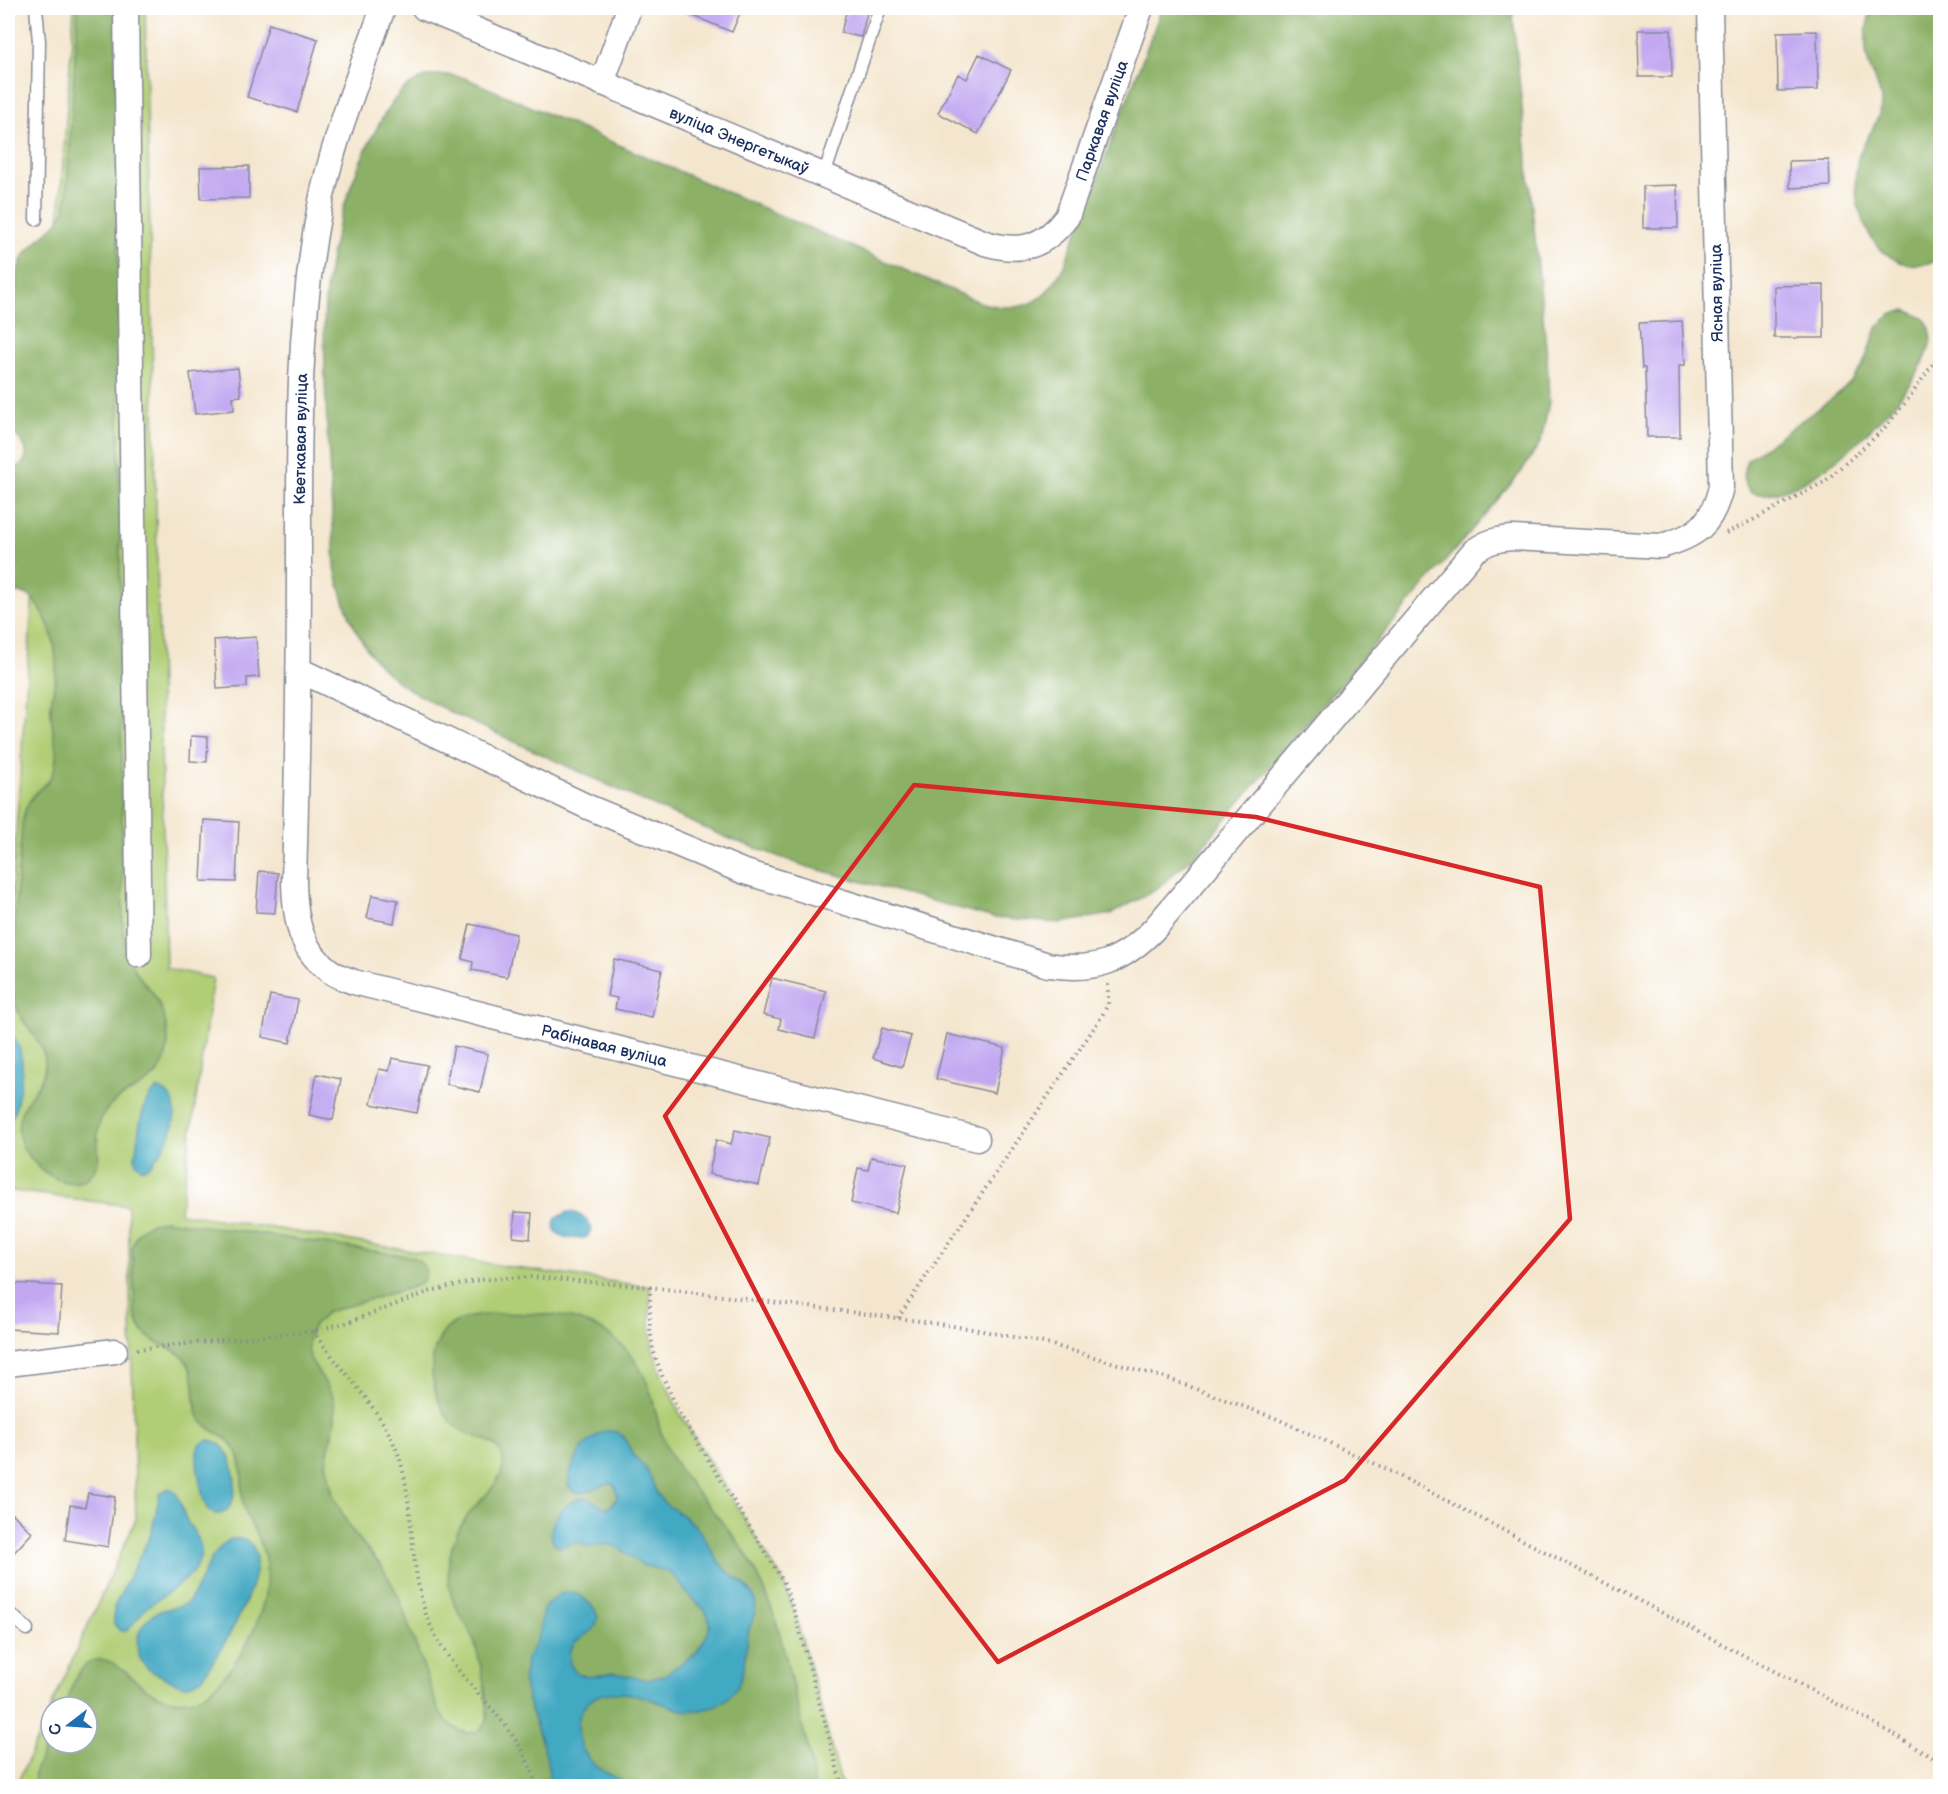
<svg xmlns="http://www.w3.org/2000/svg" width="1948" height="1794" font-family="'Balsamiq Sans',sans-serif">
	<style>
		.green { fill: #b0ce75; stroke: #667e6a; stroke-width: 1.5 }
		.forest { fill: #8cb166; stroke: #547062; stroke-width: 1.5 }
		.water { fill: #42a9c2; stroke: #2e6c90; stroke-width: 1.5 }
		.building { fill: #c1a8f1 }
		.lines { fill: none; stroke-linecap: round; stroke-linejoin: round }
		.lane-casing { stroke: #888a96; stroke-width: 15 }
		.street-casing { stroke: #888a96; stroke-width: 27 }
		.path { stroke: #888a96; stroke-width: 4; stroke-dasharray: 1.5 4.5; stroke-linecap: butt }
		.lane { stroke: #fff; stroke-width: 12 }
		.street { stroke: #fff; stroke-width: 24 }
		.marked { fill: none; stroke: #d62828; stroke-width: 4.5; stroke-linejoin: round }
		.labels { text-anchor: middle; stroke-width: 5; stroke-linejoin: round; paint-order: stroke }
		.street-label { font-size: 16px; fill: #1b2f5e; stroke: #fff }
	</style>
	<rect width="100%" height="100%" fill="#fff"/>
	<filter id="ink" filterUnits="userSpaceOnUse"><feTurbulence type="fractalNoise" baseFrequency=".0167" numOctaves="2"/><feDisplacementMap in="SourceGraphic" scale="12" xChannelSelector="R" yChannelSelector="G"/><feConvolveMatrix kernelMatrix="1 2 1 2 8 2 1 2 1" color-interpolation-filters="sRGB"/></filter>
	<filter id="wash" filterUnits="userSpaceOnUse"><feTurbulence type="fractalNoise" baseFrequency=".008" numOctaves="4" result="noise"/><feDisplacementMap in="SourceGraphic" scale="24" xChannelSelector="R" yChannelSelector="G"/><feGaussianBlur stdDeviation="1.35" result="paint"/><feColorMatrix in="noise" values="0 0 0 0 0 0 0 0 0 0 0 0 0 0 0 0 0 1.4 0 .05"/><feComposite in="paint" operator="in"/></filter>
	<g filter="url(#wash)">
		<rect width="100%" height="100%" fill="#f4e6ce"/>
		<path class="green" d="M74 8H145L166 968 213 978 180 1213 509 1267 650 1287V1328L653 1350 661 1373 680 1414 783 1581 796 1617 842 1786H16L51 1708V1743H87V1707H51L136 1519 128 1206 8 1190V947Z"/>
		<path class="forest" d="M78 8H116L123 927C124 941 126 954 133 967 138 976 145 984 152 992 162 1006 168 1026 168 1043 165 1099 107 1082 98 1129 96 1142 102 1158 95 1169 76 1203 24 1166 19 1135 14 1102 43 1092 45 1065 46 1046 30 1032 21 1017 17 1010 14 1000 12 992 8 973 12 952 14 933 16 897 19 860 22 824 24 813 26 804 34 795 42 785 53 781 55 766 59 747 51 731 51 712 50 701 54 691 55 680 59 652 51 619 32 598 24 591 16 591 8 597V470C15 469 20 468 24 461 32 447 16 436 8 428V327C19 306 11 280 22 259 34 237 59 230 66 206Z
			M1162 8H1512L1547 357 1549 402 1541 441 1522 471 1195 855 1154 891 1111 914 1060 923 994 918 805 866 728 838 658 808 450 712C432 702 413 693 397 681 361 654 344 610 335 568 332 504 327 440 325 376 325 352 323 327 325 303 329 242 352 170 383 117 389 108 396 95 405 88 426 73 440 72 465 78L979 302C1020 315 1045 304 1064 266Z
			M1872 8H1940V260C1928 264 1913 267 1900 262 1863 246 1850 196 1858 159 1862 140 1883 121 1881 100 1880 88 1873 77 1869 65 1863 45 1865 27 1872 8Z
			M1905 310C1914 313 1923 316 1928 324 1948 360 1858 445 1831 464 1810 480 1779 498 1751 493 1741 481 1742 475 1747 460L1834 397 1850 383 1862 367 1878 326 1890 315Z
			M165 1220 413 1257C427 1265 431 1277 416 1286L327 1312 313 1327 308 1340V1350L311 1360 332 1394 335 1407V1419L326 1463 333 1495 350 1528 382 1567 398 1595 439 1711C445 1720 451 1727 461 1731 469 1735 482 1733 486 1723 491 1710 479 1655 474 1641 468 1626 458 1613 452 1598 449 1589 448 1579 448 1569 450 1551 455 1533 466 1518 476 1502 507 1481 503 1459 499 1438 476 1440 461 1430 446 1421 437 1402 434 1385 429 1363 434 1334 456 1322 477 1311 527 1313 551 1315 603 1320 640 1350 653 1401 658 1421 661 1439 672 1458 692 1492 723 1519 745 1552 774 1598 785 1652 797 1705 804 1732 812 1759 814 1786H34L35 1771 51 1735V1743H87V1707H64C69 1695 73 1680 81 1670 104 1642 128 1677 146 1689 172 1706 198 1705 219 1682 249 1650 275 1598 264 1554 260 1537 249 1524 244 1508 239 1489 246 1468 236 1450 227 1434 207 1432 199 1417 191 1401 198 1380 188 1364 172 1339 143 1350 135 1313L132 1248C137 1228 146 1223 165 1220Z"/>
		<path class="water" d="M8 1031C27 1048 23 1074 18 1097 16 1106 15 1116 8 1122Z
			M159 1089C187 1100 172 1137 159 1154 154 1160 150 1168 142 1169L136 1163 135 1157C138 1139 140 1095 159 1089Z
			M568 1212 576 1213 588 1220 591 1230 587 1237C574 1241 547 1238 556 1218Z
			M606 1431C628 1431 624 1442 634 1456 638 1460 643 1464 646 1469 654 1481 654 1495 666 1504 677 1512 688 1518 698 1529 707 1541 713 1555 723 1567 732 1577 746 1583 753 1595 760 1608 751 1620 748 1634 742 1667 748 1694 709 1708 700 1711 691 1711 682 1710 673 1708 665 1704 656 1701 634 1693 596 1684 582 1710 577 1719 577 1727 579 1736 583 1765 609 1775 632 1786H551L546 1755 530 1708 523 1680 527 1659 540 1633 542 1612 548 1603 560 1594 571 1592 581 1596 595 1609 598 1619 594 1629 574 1643 569 1654 570 1664 573 1669 577 1673 587 1677 614 1673 648 1680 663 1676 697 1652 707 1635 710 1627V1622L705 1610 691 1598 673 1575 668 1572 642 1565 617 1547 608 1544 588 1547 579 1543H574L559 1547C538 1534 564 1498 584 1498 592 1498 598 1505 606 1508L610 1507 617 1498 616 1489 613 1484C596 1482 580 1504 568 1485 570 1462 585 1439 606 1431Z
			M209 1440C239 1442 244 1513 218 1514 213 1514 209 1512 207 1508 202 1500 194 1456 198 1448 200 1443 204 1442 209 1440Z
			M169 1488C181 1493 181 1508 186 1519 190 1527 197 1534 200 1543 208 1572 170 1591 151 1604 141 1611 136 1623 126 1631H120L114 1624V1607L151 1534 160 1493Z
			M231 1539C296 1534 217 1658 202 1678 185 1690 180 1686 164 1677 160 1675 155 1674 151 1671 133 1658 133 1634 148 1619 159 1606 177 1611 189 1601 203 1581 209 1551 231 1539Z"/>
		<g id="blocks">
			<path class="building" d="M674 8H742L732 32Z
				M847 8 867 13 861 37 841 33Z
				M269 24 318 39 297 112 247 97Z
				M1638 30H1671L1672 77H1639Z
				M1817 31 1818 90 1778 91 1777 32Z
				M979 54 1011 70 978 134 938 113 958 74 967 79Z
				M1829 160 1830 186 1790 188 1789 161Z
				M249 166V198L201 199 200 167Z
				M1677 185 1678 228H1643V186Z
				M1824 285V338H1774V286Z
				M1682 321 1685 365 1679 366 1680 437H1647L1645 368H1642L1639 323Z
				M238 368 241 396 233 397 234 410 195 414 190 373Z
				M256 637 259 677 247 678V687L217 689 214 640Z
				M191 736 208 737 207 762 190 761Z
				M204 820 239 822 236 882 201 881Z
				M259 871 278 873 275 913 256 912Z
				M372 895 398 900 394 923 367 918Z
				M470 924 516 934 507 977 472 970 473 962 462 959Z
				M614 959 662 970 652 1017 615 1009 617 998 607 996Z
				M772 978 826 991 815 1038 779 1029 781 1019 763 1015Z
				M270 995 298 1000 290 1043 262 1037Z
				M882 1028 911 1036 902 1067 873 1058Z
				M947 1034 1005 1048 995 1093 936 1079Z
				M454 1046 488 1054 480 1092 446 1084Z
				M392 1058 427 1065 417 1113 371 1104 379 1069 389 1071Z
				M317 1074 341 1079 333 1120 309 1115Z
				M735 1130 770 1138 759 1185 709 1174 716 1140 731 1144Z
				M871 1157 907 1164 896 1213 851 1203 858 1168 868 1170Z
				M515 1212 532 1213 530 1239 513 1237Z
				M11 1283 62 1286 59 1332 8 1329V1296H10Z
				M88 1493 115 1497 108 1547 65 1540 70 1505 85 1507Z
				M8 1509 32 1533 8 1559Z"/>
		</g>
	</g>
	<g filter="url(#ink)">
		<use href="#blocks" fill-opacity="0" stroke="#888a96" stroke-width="1.5"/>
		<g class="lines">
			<g class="lane-casing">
				<path id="lane" d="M824 175 880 8
					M36 219 39 41 36 8
					M8 1612 27 1629"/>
			</g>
			<g class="street-casing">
				<g id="street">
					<path d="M126 8 139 955"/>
					<path id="s1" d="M383 8C360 74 332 141 319 211 297 328 299 446 299 564 299 670 297 776 294 882 295 918 299 951 333 973 339 977 347 979 354 982L977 1139"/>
					<path id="s2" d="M424 8 985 243C1021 254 1044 247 1067 217L1141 8"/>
					<path d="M602 83 629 8"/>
					<path d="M299 670 588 807 742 871 1048 965C1096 972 1122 962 1155 928L1474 551C1487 542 1497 539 1513 538L1661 546C1697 536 1712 525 1721 487L1710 8"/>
					<path d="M8 1364 115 1351"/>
				</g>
			</g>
			<path class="path" d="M1726 533 1751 521 1824 482 1882 431 1906 402 1940 354
				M650 1287V1328L653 1350 661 1373 680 1414 783 1581 796 1617 842 1786
				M898 1318 1102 1016 1108 1004V983
				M313 1331C343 1375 386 1411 401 1463 416 1518 408 1582 434 1633 464 1691 518 1720 537 1786
				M137 1349 313 1331 349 1322 431 1291 479 1280 504 1278 530 1277 650 1287 898 1318 973 1329 1049 1344 1169 1379 1275 1418 1382 1467 1872 1722 1940 1762"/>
			<use href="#lane" class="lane"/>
			<use href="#street" class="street"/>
		</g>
	</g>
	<path class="marked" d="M914 785 1256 817 1540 887 1570 1219 1345 1480 998 1662 837 1450 665 1116Z"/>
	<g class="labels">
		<g class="street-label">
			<text dy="6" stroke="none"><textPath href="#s2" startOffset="804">Паркавая вуліца</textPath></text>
			<text dy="6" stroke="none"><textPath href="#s2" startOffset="342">вуліца Энергетыкаў</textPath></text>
			<text transform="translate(1716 293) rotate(-91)" y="6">Ясная вуліца</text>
			<text transform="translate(300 439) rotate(-89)" y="6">Кветкавая вуліца</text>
			<text dy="6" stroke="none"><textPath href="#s1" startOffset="1270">Рабінавая вуліца</textPath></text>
		</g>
	</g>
	<rect width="1948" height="1794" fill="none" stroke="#fff" stroke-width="30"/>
	<g transform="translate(69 1725) rotate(253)"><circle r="28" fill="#ffffff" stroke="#a4acbf" stroke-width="1.5"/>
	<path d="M0-4.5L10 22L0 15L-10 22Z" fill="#1f6fb2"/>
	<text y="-9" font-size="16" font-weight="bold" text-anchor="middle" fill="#1b2f5e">С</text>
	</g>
</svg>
